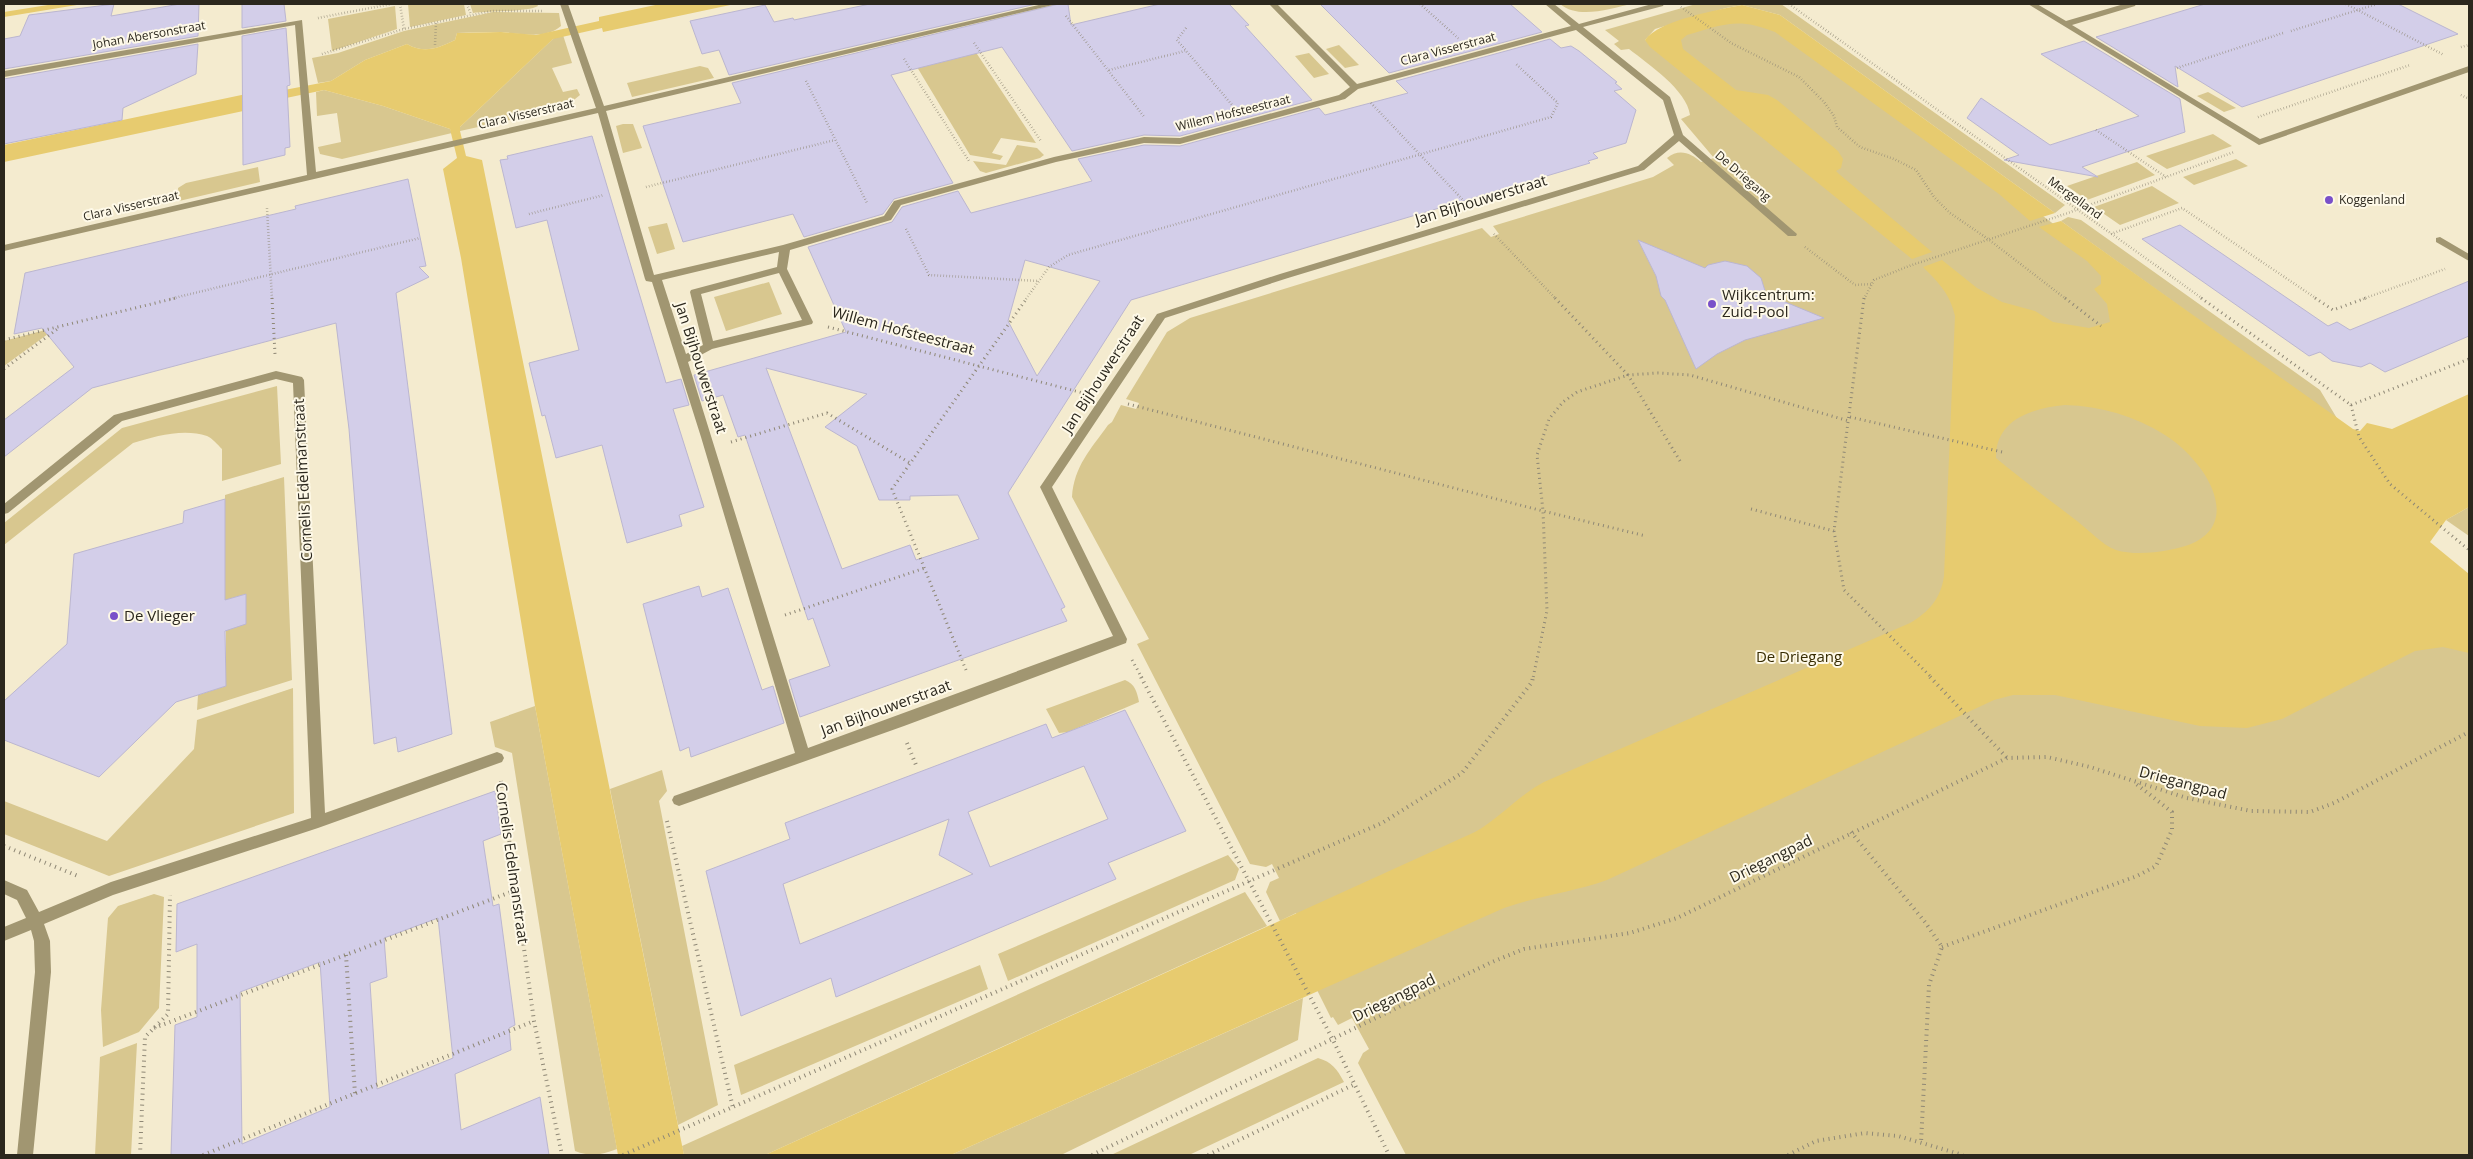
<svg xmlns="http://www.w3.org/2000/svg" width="2473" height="1159" font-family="'Open Sans',sans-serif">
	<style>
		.green { fill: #d8c78f }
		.water { fill: #e7cb6f; fill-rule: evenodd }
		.building { fill: #d3cee9; stroke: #bbb6d0; fill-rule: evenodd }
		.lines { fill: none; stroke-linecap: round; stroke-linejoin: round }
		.path-far2 { stroke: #8e8775; stroke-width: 2.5; stroke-dasharray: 0.5 2.5; stroke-linecap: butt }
		.path-far1 { stroke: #8e8775; stroke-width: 3; stroke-dasharray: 1 4; stroke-linecap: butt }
		.path { stroke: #8e8775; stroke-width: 4; stroke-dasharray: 1 4.5; stroke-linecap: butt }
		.minor { fill: #a19671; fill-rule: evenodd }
		.poi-dot { fill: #7950c9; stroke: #fef9e8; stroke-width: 2 }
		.labels { text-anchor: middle; stroke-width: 4; stroke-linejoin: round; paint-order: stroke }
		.far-street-label { font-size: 12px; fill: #2b271d; stroke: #fef9e8 }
		.far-poi-label { font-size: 12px; fill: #2b271d; stroke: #fef9e8; text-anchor: start }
		.street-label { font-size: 15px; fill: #2b271d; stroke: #fef9e8 }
		.poi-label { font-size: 15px; fill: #2b271d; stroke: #fef9e8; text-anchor: start }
		.park-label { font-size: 15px; fill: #372c02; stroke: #fef9e8 }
	</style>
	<rect width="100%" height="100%" fill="#f4ebcf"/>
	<path class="green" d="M408 4H464L466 15 410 27Z
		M470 4H537L538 6C528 12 488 11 473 13Z
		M1560 4H1632C1611 8 1579 20 1560 4Z
		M1696 4H1781L2065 205 2055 213 1780 15 1742 5 1726 8 1655 29 1645 40 1662 47 1690 25 1747 14 1775 25 2023 201 2206 339 2469 615V1155H1406L1358 1063 1363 1053 1369 1049 1352 1018 1338 1025 1333 1017 1331 1018 1317 990 1333 983 1296 913 1280 921 1266 892 1270 882 1279 878 1272 864 1266 867 1250 864 1137 644 1149 639 1072 497C1074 466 1091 449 1108 425L1112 422 1121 405 1136 409 1139 403 1126 399 1167 332 1190 318 1482 228 1491 237 1499 234 1493 226 1653 177 1674 165 1667 158C1679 148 1691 153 1701 162L1714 158 1681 119 1690 115C1687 90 1648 64 1629 49L1621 50 1614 44 1619 41 1605 30Z
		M395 6 397 29 332 51 328 19Z
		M493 12 559 13 561 26C545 40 520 33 500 32 486 32 472 32 457 33L455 40C439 48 424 54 407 44L365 60 331 81 318 83 312 58 338 53 404 31Z
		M563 35 572 63 552 68 563 92 577 89 580 95 564 108 460 131V127L555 37Z
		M1339 45 1359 65 1345 68 1326 49Z
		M973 48 1036 143 1001 138 992 153 1003 156 1000 160 970 155 914 62Z
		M1309 53 1329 74 1314 78 1295 56Z
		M700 66 708 68 714 78 632 97 627 83Z
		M324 90 383 106 450 129 452 133 342 159 320 154 318 147 341 142 337 113 317 116 316 92Z
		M2208 92 2236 108 2224 112 2197 96Z
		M623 124H633L642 148 623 153 616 126Z
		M2213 134 2232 146 2167 169 2146 156Z
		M1017 145 1037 148 1044 155 1040 158 986 173 980 171 973 161 1006 165Z
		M2236 159 2248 166 2194 185 2183 177Z
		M2137 162 2155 175 2087 200 2067 186Z
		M258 167 260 182 179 201 178 188 186 183Z
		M2152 186 2179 203 2120 225 2094 207Z
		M2068 217 2081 220 2320 390 2338 420 2061 221Z
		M667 223 675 249 657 254 648 227Z
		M769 282 782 314 726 331 714 297Z
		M49 329 52 331 4 366V341Z
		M277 386 281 464 222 481V449C218 445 212 438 207 436 184 428 155 436 133 443L4 545V523L122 428Z
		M284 477 292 680 197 710 198 695 226 686V629L246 622V594L225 600V495Z
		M2469 507V536L2446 520Z
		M1125 680C1135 684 1137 692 1139 702L1068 732 1059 733 1046 709Z
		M293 688 294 813 109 876 4 834V801L107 841 194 749 197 720Z
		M535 706 617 1149C602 1155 591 1157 575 1151L512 753 495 747 490 722Z
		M662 770 667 791 659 801 718 1105 678 1125 610 789Z
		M1228 855 1239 869 1235 880 1008 981 998 954Z
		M1245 892 1267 926 765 1155H684L682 1146Z
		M154 894 164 897 159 1008 139 1032 103 1047 101 1010 108 918 118 906Z
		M980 965 988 989 741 1095 734 1065Z
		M1303 998 1298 1040 1061 1155H951Z
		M137 1043 131 1155H95L100 1057Z
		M1318 1058C1332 1062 1337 1069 1344 1082L1189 1155H1111Z"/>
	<path class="water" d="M54 4H83L4 17V12Z
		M660 4H735L603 32 602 28 553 39 460 127V131L466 156 482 160 684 1155H618L535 706 461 258 443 169 457 158 450 129 383 106 324 90 272 101 248 110 4 162V145L251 93 274 92 331 81 365 60 407 44C424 54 439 48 455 40L457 33 501 32 536 35 599 21V17Z
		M1742 5 1780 15 2055 213 2030 221 1999 194 1775 32C1738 17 1724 24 1687 35L1681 40 1683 49 1736 90 1768 95 1777 100 1838 151 1843 159 1841 168 1836 171 1839 174 1932 252 1912 259 1650 47 1645 40C1659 20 1718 10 1742 5Z
		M2061 221 2353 429 2360 431 2367 423 2392 429 2469 394V507L2446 520 2430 542 2469 574V653L2443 647 2415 651 2282 719 2247 728 2200 726 2055 695H2013L1994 700 1607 880C1573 892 1538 896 1504 908L951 1155H765L1475 832C1500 818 1519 795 1544 782L1910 623C1929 612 1941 598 1944 576L1955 316C1950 294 1939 283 1923 267L1942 260 1977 288 2002 302 2035 311 2053 322 2089 328 2110 322 2107 304 2094 289 2101 284V276L2087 261 2039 227ZM2065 405C2101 406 2135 416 2165 435 2212 465 2251 537 2169 550 2153 553 2132 555 2116 550 2102 545 2089 530 2077 521 2050 500 2022 480 1996 458 1995 420 2032 408 2065 405Z"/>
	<path class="building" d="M114 4 111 16 180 4H199L198 36 4 69V39L20 36 29 15Z
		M242 4H284L286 21 242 28Z
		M870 4H1036L729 75 719 50 702 54 690 21 765 5 774 22 793 18 794 20Z
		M1059 4H1068L1071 25 1160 4H1229L1249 25 1245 26 1312 100 1180 136 1144 135 1072 151 1002 47 891 75 953 183 894 199 883 214 804 237 793 214 683 242 643 126 741 103 732 83Z
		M1320 4H1510L1542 32 1389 73Z
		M2205 4H2398L2458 34 2242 107 2175 66 2178 87 2096 37Z
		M286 28 290 85 287 86 290 147 285 148V155L243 165 242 36Z
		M1550 39 1561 48 1571 46 1579 51 1617 82 1615 83 1622 89 1614 91 1636 110 1626 143 1593 153 1598 158 1588 161 1590 163 1131 300 1008 493 1065 607 1061 609 1067 621 800 717 789 680 830 666 813 618 808 620 745 435 738 437 723 395 702 401 694 375 846 332 808 247 892 222 902 207 958 191 971 213 1092 181 1078 159 1144 145 1180 146 1319 108 1325 115 1408 93 1396 81ZM1025 260 1100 281 1037 376 1008 321ZM766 368 867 394 825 427 857 446 879 500H910V496L958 495 979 539 916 560 910 545 842 569Z
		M2084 41 2180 99 2185 132 2082 167 2098 177 2004 160 2019 155 1967 118 1981 98 2050 145 2139 116 2041 54Z
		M198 44 196 74 123 108 122 120 4 144V79Z
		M592 136 666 383 681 379 689 405 673 409 704 507 679 515 682 526 627 543 602 445 556 458 545 415 542 416 529 363 579 350 547 220 516 228 500 160 508 159 507 156Z
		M408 179 426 266 419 267 429 277 396 293 452 734 398 752 396 737 374 744 349 429 336 323 92 388 4 457V420L74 367 42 328 14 334 25 273 296 209 295 206Z
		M2180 225 2328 326 2337 322 2350 330 2469 281V336L2385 372 2370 363 2361 367 2332 361 2320 352 2309 356 2142 239Z
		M1638 240 1705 268 1708 265 1725 261 1747 266 1761 278 1766 294 1824 318 1745 340 1717 354 1696 369 1665 300 1661 296 1656 276Z
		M225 499V600L246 594V624L225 631 226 686 176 702 99 777 4 740V701L67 644 74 554 183 523 184 511Z
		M699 586 702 597 728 588 762 690 773 686 784 723 691 757 689 747 680 751 643 604Z
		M1125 710 1186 831 1108 863 1116 879 836 997 831 978 741 1016 706 871 790 839 785 823 1046 724 1052 738ZM1084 766 1108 819 990 867 968 812ZM949 819 939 855 973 874 800 944 783 884Z
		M495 791 501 834 483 841 493 906 499 904 515 1025 509 1028 511 1050 455 1074 461 1130 540 1097 549 1155H171L175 1025 197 1017V944L176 952 177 904ZM438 918 453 1058 377 1089 370 983 387 977 384 938ZM320 962 330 1107 242 1144 240 992Z"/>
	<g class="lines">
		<path class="path-far2" d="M400 4 404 29
			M467 4 471 15
			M1420 4 1459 39
			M1789 4 2203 299
			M2346 4 2444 55
			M1681 7 1731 43 1799 77 1824 102 1834 116 1837 127 1860 147 1894 159 1916 170 1934 197 1950 213 1988 239 2066 299
			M1066 16 1145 118
			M318 18 391 4
			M1186 28 1177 40 1233 106
			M2291 31 2377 4
			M974 43 1041 141
			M435 45 436 23
			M2461 47 2469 45
			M322 54 404 29 492 11H543
			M904 59 969 161
			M2177 68 2283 33
			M1109 70 1185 51
			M806 81 867 203
			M2461 95 2469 99
			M1371 103 1463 200
			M2258 117 2410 65
			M2096 130 2166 177
			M646 187 835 140
			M267 208 272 299
			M529 214 604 195
			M906 229 929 275 1039 281
			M1494 234 1556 299
			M2111 234 2182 208 2317 299
			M1805 247 1855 285 1871 284
			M170 299 420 238
			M1026 299 1049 267 1068 255 1551 117 1558 103 1516 64
			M1864 299 1874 280 1909 266 2065 214 2234 152
			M2363 299 2445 269"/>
		<path class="path-far1" d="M272 298 275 354
			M1555 298 1628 375 1577 392 1563 402 1549 419 1537 455 1543 511 1646 536
			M1864 298 1834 531 1844 590 1932 678
			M2065 298 2101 326
			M2201 298 2351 405
			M2315 298 2333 310 2366 298
			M828 327 1083 393
			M4 340 176 298
			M4 369 60 327
			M1128 404 1543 511 1547 611 1533 678
			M2351 405 2359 437 2390 484 2469 550
			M2351 405 2469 359
			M1850 417 2002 452
			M731 442 827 413 910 463
			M1680 461 1628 375 1658 373 1690 375 1849 421
			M1751 509 1834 531
			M785 615 925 568
			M1132 660 1142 678
			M966 670 892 489 1027 298"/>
		<path class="path" d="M1141 677 1333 1040 1389 1155
			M1930 677 2007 758
			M907 743 916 765
			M501 781 534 1021 562 1155
			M667 821 733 1108
			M1851 832 1925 922 1942 947 1929 985 1921 1143
			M4 846 78 876
			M1942 947 2137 876 2156 866 2172 830V812L2135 783
			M346 955 355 1094
			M154 1028 516 890
			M140 1155 145 1037 168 1014 170 895
			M203 1155 534 1021
			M623 1155 1382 823 1462 773 1532 682 1533 677
			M1092 1155 1492 962 1524 949 1630 933 1677 918 2007 758 2047 757 2090 767 2187 798 2251 811 2310 812 2334 803 2469 732
			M1208 1155 1355 1084
			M1788 1155 1816 1141 1865 1133 1898 1136 1963 1155"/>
		<path class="minor" d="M560 4H568L604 106 1043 4H1057L606 111 654 275 783 245 884 216 894 201 1054 157 1144 137 1180 138 1339 95 1350 87 1269 4H1277L1357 84 1571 26 1545 4H1554L1579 24 1652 4H1664L1663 6 1583 27 1670 97 1683 135 1797 234 1796 236H1788L1679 141 1644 170 1288 278 1165 318 1052 487 1127 639 1126 643 904 726 679 806 674 804 672 800 674 796 795 753 701 437 652 282 646 281 645 279 598 113 4 251V245L307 175 295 25 4 77V71L302 20 316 172 596 108ZM1576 30 1663 100 1674 135 1638 166 1280 274 1157 314 1040 487 1113 636 808 748 688 362 712 349 812 324 813 322 787 269 790 250 891 220 901 205 1056 162 1144 143 1180 144 1345 99 1358 89ZM779 252 777 267 691 290 690 292 703 345 686 354 662 280ZM779 273 802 320 713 341 701 294Z
			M2028 4H2037L2066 21 2124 4H2136L2135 6 2072 25 2260 139 2466 67 2469 66V72L2259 145Z
			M2440 237 2469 254V261L2436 242V238Z
			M276 371 302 377 304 380 325 813 497 752 502 754 504 758 502 762 318 828 113 895 44 924 50 941 51 972 33 1155H17L35 972 34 941 31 930 4 941V927L26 918 17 900 4 894V880L27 890 39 912 111 882 311 818 293 383 276 379 122 421 8 513 4 514V504L114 415Z"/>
	</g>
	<g class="poi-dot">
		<circle cx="2329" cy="200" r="5"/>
		<circle cx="1712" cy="304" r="5"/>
		<circle cx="114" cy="616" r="5"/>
	</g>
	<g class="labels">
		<g class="far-street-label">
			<text transform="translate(149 35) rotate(-10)" y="4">Johan Abersonstraat</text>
			<text transform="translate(1448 49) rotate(-15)" y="4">Clara Visserstraat</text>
			<text transform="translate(1233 113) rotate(-14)" y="4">Willem Hofsteestraat</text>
			<text transform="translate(526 114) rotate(-13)" y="4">Clara Visserstraat</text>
			<text transform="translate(1743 176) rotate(41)" y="4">De Driegang</text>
			<text transform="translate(2075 198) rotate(36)" y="4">Mergelland</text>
			<text transform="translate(131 206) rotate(-13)" y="4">Clara Visserstraat</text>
		</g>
		<g class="far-poi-label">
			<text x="2339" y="204">Koggenland</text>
		</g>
		<g class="street-label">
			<text transform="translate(1481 200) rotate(-17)" y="5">Jan Bijhouwerstraat</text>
			<text transform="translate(903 331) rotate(15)" y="5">Willem Hofsteestraat</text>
			<text transform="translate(701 368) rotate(72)" y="5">Jan Bijhouwerstraat</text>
			<text transform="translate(1103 374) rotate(-57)" y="5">Jan Bijhouwerstraat</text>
			<text transform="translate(303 480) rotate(-93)" y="5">Cornelis Edelmanstraat</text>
			<text transform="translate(886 708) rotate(-20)" y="5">Jan Bijhouwerstraat</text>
			<text transform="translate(2183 783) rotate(15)" y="5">Driegangpad</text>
			<text transform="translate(1771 859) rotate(-26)" y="5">Driegangpad</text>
			<text transform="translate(512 863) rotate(82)" y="5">Cornelis Edelmanstraat</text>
			<text transform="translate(1394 998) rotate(-26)" y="5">Driegangpad</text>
		</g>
		<g class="poi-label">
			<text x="1722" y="300">Wijkcentrum:<tspan x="1722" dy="17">Zuid-Pool</tspan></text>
			<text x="124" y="621">De Vlieger</text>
		</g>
		<g class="park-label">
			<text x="1799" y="662">De Driegang</text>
		</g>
	</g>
	<rect width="2473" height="1159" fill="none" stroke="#2b271d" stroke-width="10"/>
</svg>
